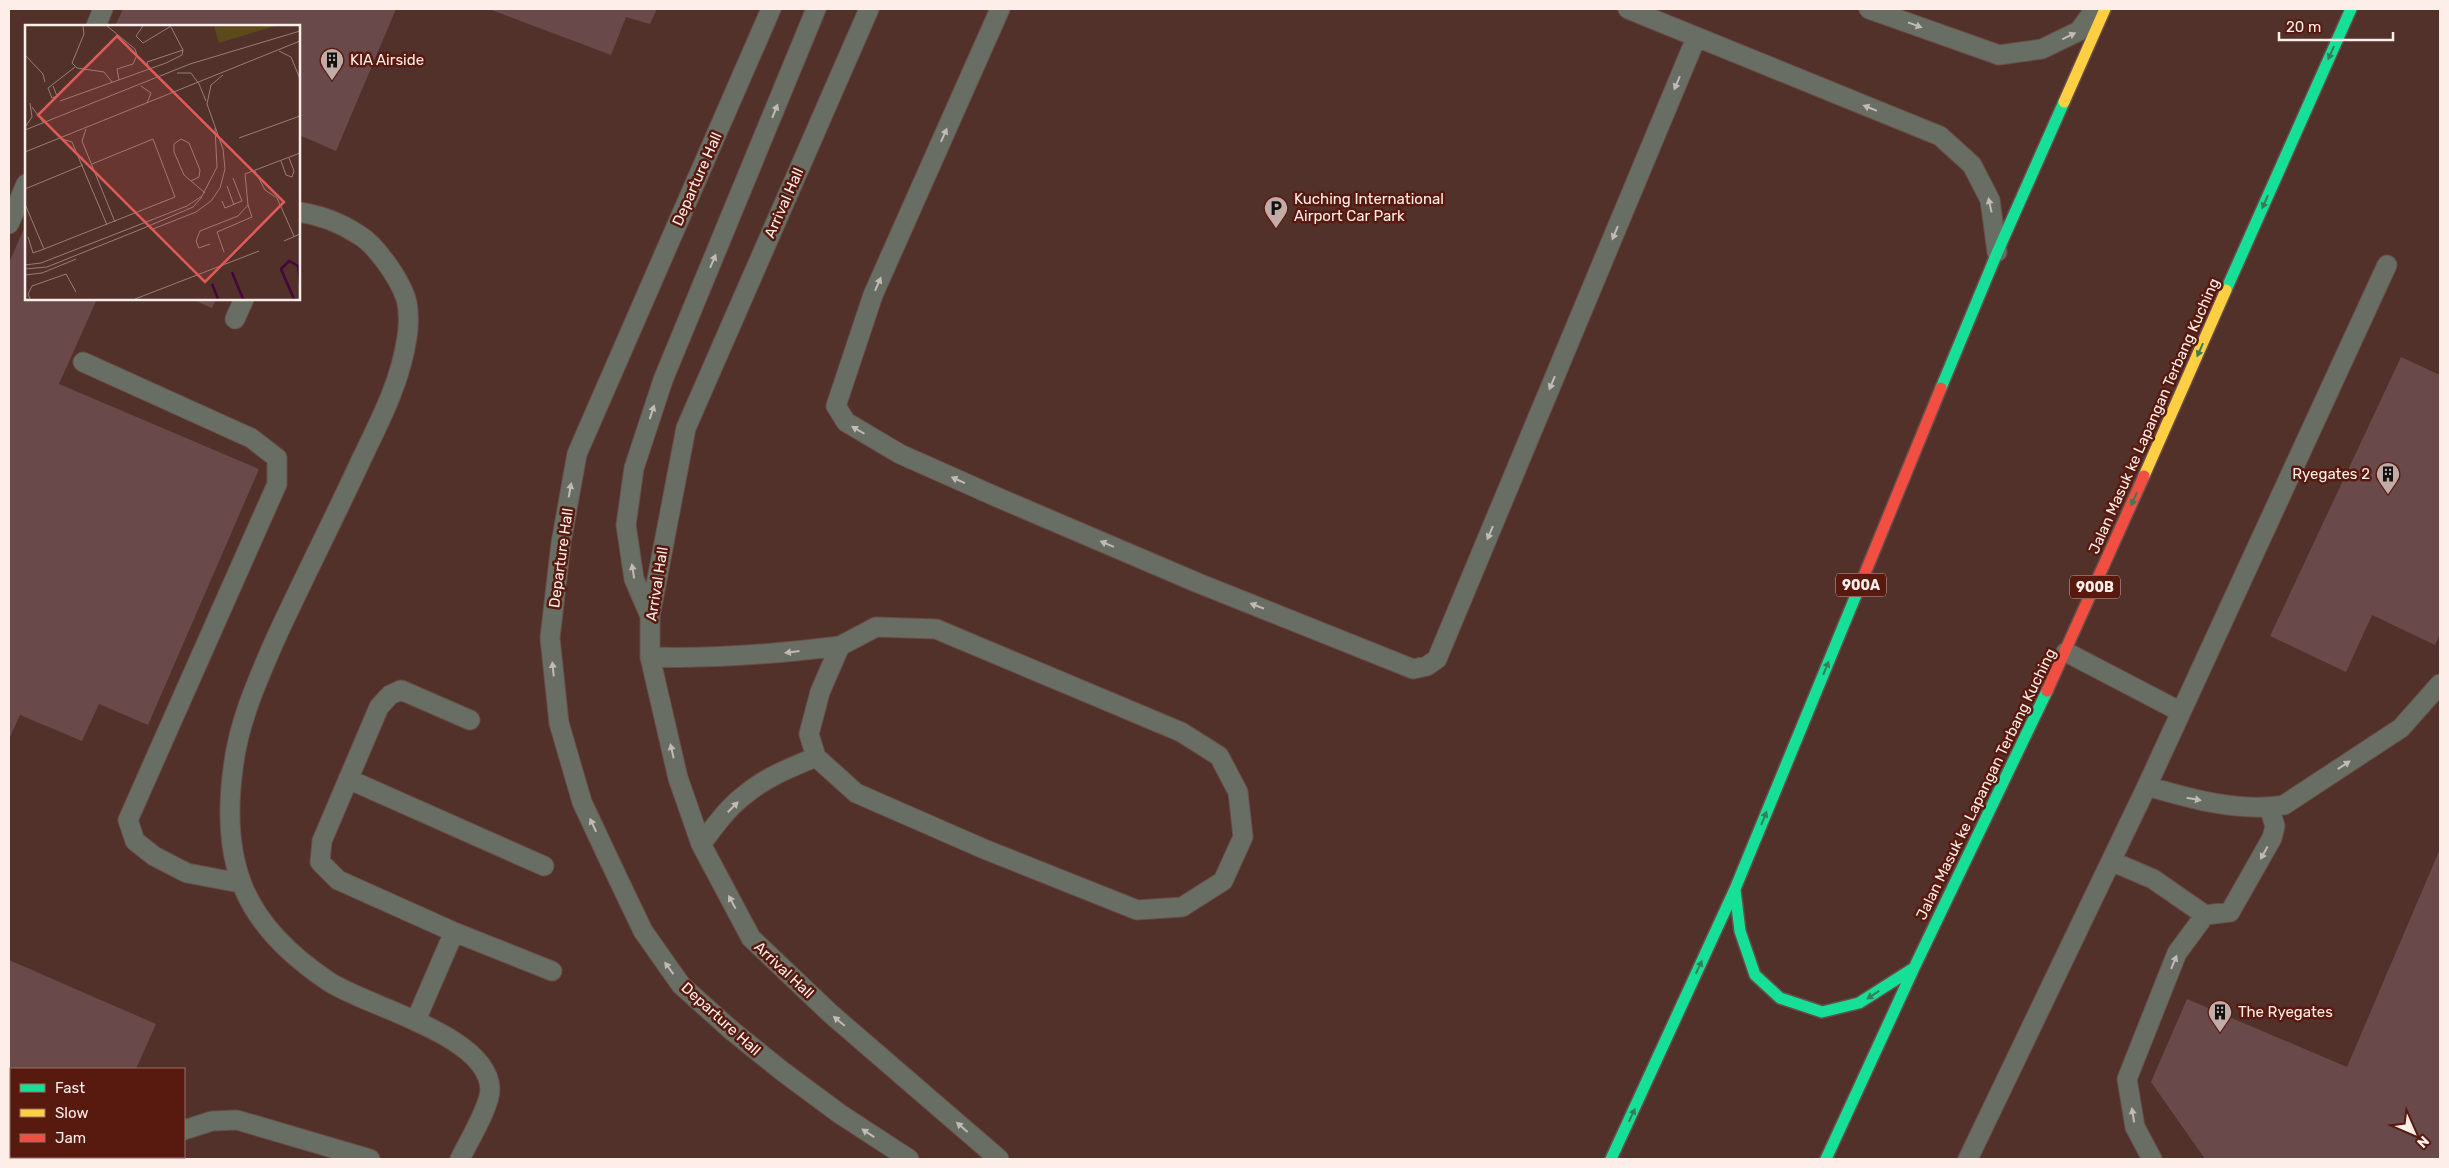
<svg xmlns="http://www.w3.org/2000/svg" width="2449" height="1168" font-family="Rubik,sans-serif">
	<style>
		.building { fill: #694949 }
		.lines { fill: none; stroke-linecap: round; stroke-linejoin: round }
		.lane-casing { stroke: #684e49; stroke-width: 21 }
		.fast-casing { stroke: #684e49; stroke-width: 14 }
		.slow-casing { stroke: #684e49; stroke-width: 14 }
		.jam-casing { stroke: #684e49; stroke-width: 14 }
		.lane { stroke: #696e65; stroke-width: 19 }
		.fast { stroke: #16e098; stroke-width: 11 }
		.slow { stroke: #ffcf43; stroke-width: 11 }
		.jam { stroke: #f24e42; stroke-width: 11 }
		.oneway { fill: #c2bbb5 }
		.oneway2 { fill: #377c54 }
		.labels { text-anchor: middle; stroke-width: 5; stroke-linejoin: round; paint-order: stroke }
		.shield { fill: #58190f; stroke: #ccaea8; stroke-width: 1 }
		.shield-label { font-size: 14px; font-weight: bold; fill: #feeeea }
		.poi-label { font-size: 15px; fill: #feeeea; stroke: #58190f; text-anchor: start }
		.street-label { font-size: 15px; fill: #feeeea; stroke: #58190f }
		.inset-river { fill: none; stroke: #44053b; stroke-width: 2.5 }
		.inset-road { fill: none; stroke: #977d77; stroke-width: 1 }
		.view { fill: #e05a58; fill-opacity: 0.15; stroke: #e05a58; stroke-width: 2.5 }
		.inset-edge { fill: none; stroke: #feeeea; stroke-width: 2.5 }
	</style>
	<rect width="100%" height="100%" fill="#53312b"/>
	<path class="building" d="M123 9H396L336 151 299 135V26H115Z
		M489 9H657L650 24 626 17 611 55Z
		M26 224V299H97L59 384 259 469 148 725 99 704 82 741 20 715 9 739V263Z
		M191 299H216L212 308Z
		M2401 357 2440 375V634L2435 645 2372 615 2346 672 2270 636Z
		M2440 849 2439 1159H2205L2151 1082 2187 999 2347 1067Z
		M9 960 156 1024 136 1069H11V1102L9 1101Z"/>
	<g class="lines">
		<g class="lane-casing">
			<path id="lane" d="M771 9 577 454 561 543 550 638 559 723 582 802 611 864 643 931 681 985 730 1029 782 1071 840 1114 909 1159
				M869 9 686 428 650 616V657L678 778 701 844 751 938 831 1014 999 1159
				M1000 9 873 295 836 406 846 422 900 454 999 498 1198 583 1413 669 1427 666 1437 659 1696 38
				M1628 9 1940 136 1972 165 1990 200 1997 252
				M1869 9 1999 55 2042 49 2079 31 2095 9
				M96 26 103 9
				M299 212C320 215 341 223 359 235 376 245 398 277 405 296 409 306 409 326 407 337 401 380 381 419 362 458 334 519 303 579 275 640 257 681 238 724 233 769 220 867 246 926 328 981 366 1007 488 1034 490 1089 490 1107 468 1142 460 1159
				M9 224 26 184
				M235 319 244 299
				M83 362 251 438 277 458V484L128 820 135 841 154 856 187 873 240 883
				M650 616 634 579 626 525 634 468 663 380 816 9
				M876 627 936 629 1181 732 1219 756 1238 792 1243 837 1223 881 1182 907 1137 910 984 849 856 793 816 757 809 734 820 692 840 646Z
				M2066 652 2181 712
				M650 657C714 659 776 654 840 646
				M470 720 401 690 390 695 379 707 322 841 320 862 338 880 454 932 552 971
				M348 779 544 866
				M2147 786C2187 798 2241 813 2284 805L2401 728 2440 684
				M701 844C715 826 728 807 746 794 766 777 792 767 816 757
				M2111 861 2153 879 2205 915 2177 953 2127 1079 2135 1127 2152 1159
				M2205 915 2230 912 2272 838 2275 826 2269 807
				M416 1020 454 932
				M9 1123 11 1124
				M184 1130 212 1121 237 1120 370 1159
				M1968 1159 2147 786 2387 265"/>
		</g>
		<g class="fast-casing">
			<path id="fast" d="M2226 290 2351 9
				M1941 388 1997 253 2064 102
				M1735 890 1740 931 1755 975 1780 998 1822 1012 1859 1003 1914 968
				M1611 1159 1735 889 1861 583
				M1826 1159 1914 968 2047 691"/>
		</g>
		<g class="slow-casing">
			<path id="slow" d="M2064 102 2105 9
				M2144 476 2226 290"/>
		</g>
		<g class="jam-casing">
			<path id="jam" d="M1861 583 1941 388
				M2047 691 2144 476"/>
		</g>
		<use href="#lane" class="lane"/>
		<use href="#fast" class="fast"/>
		<use href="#slow" class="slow"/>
		<use href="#jam" class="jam"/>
	</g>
	<defs><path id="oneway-solid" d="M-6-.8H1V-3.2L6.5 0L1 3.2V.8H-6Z" transform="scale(1.25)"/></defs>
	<g class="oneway">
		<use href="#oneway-solid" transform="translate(1915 25) rotate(20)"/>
		<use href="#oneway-solid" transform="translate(2069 36) rotate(-26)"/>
		<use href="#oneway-solid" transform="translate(1677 83) rotate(113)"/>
		<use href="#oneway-solid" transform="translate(1870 108) rotate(-158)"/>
		<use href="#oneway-solid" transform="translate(775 111) rotate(-68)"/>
		<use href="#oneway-solid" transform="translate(944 135) rotate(-66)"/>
		<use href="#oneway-solid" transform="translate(1990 205) rotate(-102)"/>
		<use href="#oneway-solid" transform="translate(1615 233) rotate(113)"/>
		<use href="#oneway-solid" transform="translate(713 261) rotate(-67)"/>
		<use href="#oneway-solid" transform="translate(878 284) rotate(-66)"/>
		<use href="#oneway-solid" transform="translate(1552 383) rotate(113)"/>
		<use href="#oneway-solid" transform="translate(652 412) rotate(-72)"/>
		<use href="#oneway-solid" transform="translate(858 430) rotate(-150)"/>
		<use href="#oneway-solid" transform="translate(958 480) rotate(-156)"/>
		<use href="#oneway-solid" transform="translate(570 490) rotate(-80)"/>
		<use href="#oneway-solid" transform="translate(1490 533) rotate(113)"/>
		<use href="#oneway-solid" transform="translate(1107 544) rotate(-157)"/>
		<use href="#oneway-solid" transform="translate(633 571) rotate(-99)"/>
		<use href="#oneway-solid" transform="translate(1257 606) rotate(-159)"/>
		<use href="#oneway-solid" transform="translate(792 652) rotate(173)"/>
		<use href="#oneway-solid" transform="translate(553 669) rotate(-96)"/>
		<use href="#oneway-solid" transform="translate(672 751) rotate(-103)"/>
		<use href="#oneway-solid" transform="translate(2344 765) rotate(-33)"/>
		<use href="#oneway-solid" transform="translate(2194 799) rotate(10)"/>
		<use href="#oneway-solid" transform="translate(733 807) rotate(-45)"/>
		<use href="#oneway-solid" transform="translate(593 825) rotate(-115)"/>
		<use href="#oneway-solid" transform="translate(2264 853) rotate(119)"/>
		<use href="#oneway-solid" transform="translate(732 902) rotate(-118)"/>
		<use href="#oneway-solid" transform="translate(2174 962) rotate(-68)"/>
		<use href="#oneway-solid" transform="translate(669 968) rotate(-126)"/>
		<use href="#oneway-solid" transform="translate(839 1021) rotate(-140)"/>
		<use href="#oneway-solid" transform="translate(2133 1115) rotate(-99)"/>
		<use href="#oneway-solid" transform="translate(962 1127) rotate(-139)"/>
		<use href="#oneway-solid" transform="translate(868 1133) rotate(-147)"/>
	</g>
	<g class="oneway2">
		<use href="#oneway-solid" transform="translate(2331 53) rotate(114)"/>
		<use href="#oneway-solid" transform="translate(2265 202) rotate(114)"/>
		<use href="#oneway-solid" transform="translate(2200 350) rotate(114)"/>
		<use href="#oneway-solid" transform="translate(2134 499) rotate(114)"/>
		<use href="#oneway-solid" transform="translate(1826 668) rotate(-68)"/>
		<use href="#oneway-solid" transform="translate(1764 818) rotate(-68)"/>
		<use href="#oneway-solid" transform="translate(1699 967) rotate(-65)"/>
		<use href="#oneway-solid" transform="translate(1873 995) rotate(147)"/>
		<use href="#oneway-solid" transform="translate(1632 1115) rotate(-65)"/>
	</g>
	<defs>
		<g id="building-pin" transform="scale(1.25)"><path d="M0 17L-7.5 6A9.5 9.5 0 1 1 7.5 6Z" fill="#c2aca7" stroke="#58190f"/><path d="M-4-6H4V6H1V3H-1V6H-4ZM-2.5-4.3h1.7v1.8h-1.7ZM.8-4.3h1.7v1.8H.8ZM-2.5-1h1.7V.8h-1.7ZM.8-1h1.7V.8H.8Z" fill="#111"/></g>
		<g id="parking-pin" transform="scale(1.25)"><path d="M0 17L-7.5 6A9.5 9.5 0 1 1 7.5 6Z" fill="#c2aca7" stroke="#58190f"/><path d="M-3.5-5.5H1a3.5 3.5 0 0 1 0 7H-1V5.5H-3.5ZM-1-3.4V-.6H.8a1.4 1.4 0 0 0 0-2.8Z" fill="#111"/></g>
	</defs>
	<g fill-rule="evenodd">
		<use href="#building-pin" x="332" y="60"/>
		<use href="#parking-pin" x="1276" y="208"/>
		<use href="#building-pin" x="2388" y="474"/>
		<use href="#building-pin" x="2220" y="1012"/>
	</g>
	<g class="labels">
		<g class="shield">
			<rect x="1836" y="573.5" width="50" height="23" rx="4"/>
			<rect x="2070" y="575.5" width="50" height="23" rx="4"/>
		</g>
		<g class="shield-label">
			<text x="1861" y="590">900A</text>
			<text x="2095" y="592">900B</text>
		</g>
		<g class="poi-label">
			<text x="350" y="65">KIA Airside</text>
			<text x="1294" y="204">Kuching International<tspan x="1294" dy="17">Airport Car Park</tspan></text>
			<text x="2370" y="479" text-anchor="end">Ryegates 2</text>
			<text x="2238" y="1017">The Ryegates</text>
		</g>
		<g class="street-label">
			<text transform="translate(697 179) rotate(-66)" y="5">Departure Hall</text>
			<text transform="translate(784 203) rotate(-66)" y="5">Arrival Hall</text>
			<text transform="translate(2154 416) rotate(-66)" y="5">Jalan Masuk ke Lapangan Terbang Kuching</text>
			<text transform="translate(561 558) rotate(-82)" y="5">Departure Hall</text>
			<text transform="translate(657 584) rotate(-81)" y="5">Arrival Hall</text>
			<text transform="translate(1986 784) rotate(-64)" y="5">Jalan Masuk ke Lapangan Terbang Kuching</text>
			<text transform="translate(784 970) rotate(43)" y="5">Arrival Hall</text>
			<text transform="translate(721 1019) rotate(42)" y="5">Departure Hall</text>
		</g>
	</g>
	<g transform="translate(25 25)">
		<rect width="275" height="275" fill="#53312b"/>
		<path d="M189 1H250L194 18Z" fill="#5d4a1b"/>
		<path class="inset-river" d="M207 247 218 274M187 259 193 274M269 274 256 244 264 236 273 241 275 258"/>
		<path class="inset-road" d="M58 1 59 9 47 38 52 43 79 47 87 57M82 1 110 24 112 30 108 39 92 44 94 55M118 1 111 11 118 18 146 1M254 26 266 32 275 54M0 30 18 49 20 57M124 44 122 37 158 25 146 2M152 48H166L174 59M174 59 181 76M28 61 32 71 27 73 23 63 50 42M116 61 126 68 122 78M35 76 141 38 157 30 158 25M7 82 18 97M0 102 7 92 5 78M61 104 57 116 90 197M0 105 165 39 275 6M214 113 275 91M37 114 47 117 82 200M156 114 164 118 175 145 174 152 166 156 159 150 149 127V119ZM0 127 275 16M256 136 261 150 267 152 269 146 264 133M230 146 240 165 252 173 269 211M166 156 180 168M202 161 209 180M0 164 58 140M197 176 200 183 217 176 208 153M0 179 19 224 150 172 128 114 67 139M128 204 171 187 186 176 195 163 200 144 198 124 182 79 186 60 198 50M3 212 8 228 19 224M259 216 275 209M185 219 174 223 171 216 175 206 213 191 223 180 220 149 275 128M199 227 192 207 227 192 223 180M0 240 16 238 88 210 162 181 177 171 192 142 190 103M0 244 22 242 119 203 168 182 177 172M0 250 17 248 51 234M5 274 3 269 7 261 41 249 51 267M110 274 234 226"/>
		<path class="view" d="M92 11 259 177 180 257 13 90Z"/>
		<rect width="275" height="275" class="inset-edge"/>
	</g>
	<rect width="2449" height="1168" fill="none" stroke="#feeeea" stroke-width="20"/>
	<rect x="10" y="1068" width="175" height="90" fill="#58190f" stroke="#9a6e67"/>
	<rect x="20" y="1084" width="25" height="8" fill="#16e098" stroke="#9a6e67"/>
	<text x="55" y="1093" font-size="15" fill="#feeeea">Fast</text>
	<rect x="20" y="1109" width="25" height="8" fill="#ffcf43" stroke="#9a6e67"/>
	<text x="55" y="1118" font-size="15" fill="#feeeea">Slow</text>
	<rect x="20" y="1134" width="25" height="8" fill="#f24e42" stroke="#9a6e67"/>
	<text x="55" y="1143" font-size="15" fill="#feeeea">Jam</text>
	<g transform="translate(2414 1133) rotate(135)" stroke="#58190f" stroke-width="4" paint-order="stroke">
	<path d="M0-4L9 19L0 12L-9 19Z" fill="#feeeea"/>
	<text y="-8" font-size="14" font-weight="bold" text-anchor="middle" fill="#feeeea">N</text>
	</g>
	<path d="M2279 32v8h114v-8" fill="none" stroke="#feeeea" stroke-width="2.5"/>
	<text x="2286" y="32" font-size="15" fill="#feeeea" stroke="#58190f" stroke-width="4" paint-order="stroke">20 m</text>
</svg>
